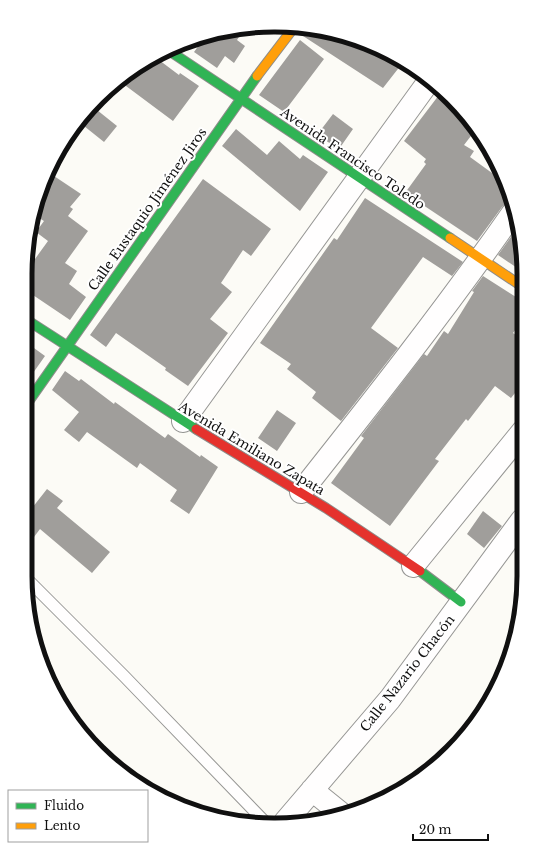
<svg xmlns="http://www.w3.org/2000/svg" width="549" height="850" font-family="'Libre Baskerville',serif">
	<style>
		.building { fill: #a09e9b }
		.lines { fill: none; stroke-linecap: round; stroke-linejoin: round }
		.lane-casing { stroke: #969694; stroke-width: 13 }
		.street-casing { stroke: #969694; stroke-width: 24 }
		.fast-casing { stroke: #8d8c8a; stroke-width: 11 }
		.slow-casing { stroke: #8d8c8a; stroke-width: 11 }
		.jam-casing { stroke: #8d8c8a; stroke-width: 11 }
		.lane { stroke: #fffefe; stroke-width: 11 }
		.street { stroke: #fffefe; stroke-width: 22 }
		.fast { stroke: #30b455; stroke-width: 9 }
		.slow { stroke: #ff9f0a; stroke-width: 9 }
		.jam { stroke: #e5322d; stroke-width: 9 }
		.labels { text-anchor: middle; stroke-width: 4; stroke-linejoin: round; paint-order: stroke }
		.street-label { font-size: 13px; fill: #101010; stroke: #fff }
		.rim { fill: none; stroke: #101010; stroke-width: 5 }
	</style>
	<rect width="100%" height="100%" fill="#fcfbf6"/>
	<path class="building" d="M244 29 237 40 245 46 234 63 225 56 217 68 194 52 202 41Z
		M304 32 354 38 401 65 383 88 303 36Z
		M300 40 324 59 284 112 259 95Z
		M155 57 179 75 180 73 199 86 173 121 122 83Z
		M442 91 474 132 464 145 474 151 470 157 503 181 508 202 502 207 477 241 405 193 426 164 424 162 426 159 404 141Z
		M92 106 117 126 104 142 79 122 87 110Z
		M333 114 353 129 339 149 317 135Z
		M236 129 267 155 279 141 300 159 303 155 328 172 300 211 222 146Z
		M48 172 81 194 70 207 73 209 68 216 88 231 65 263 77 271 69 284 86 297 70 320 27 291V270L48 241 36 232 44 221 34 215 44 179Z
		M203 179 271 229 251 256 243 250 221 283 232 292 210 319 228 333 188 386 165 370 166 368 116 333 106 347 90 335Z
		M365 198 463 262 452 276 423 257 371 328 398 348 341 421 312 398 316 392 287 369 291 364 260 343 334 238 337 240Z
		M516 230 523 258V272L498 255Z
		M483 276 516 297 523 299V320L513 333 523 340V383L511 398 495 386 468 421 466 419 435 459 439 461 390 526 331 483 364 438 361 436 424 354 427 356 444 331 448 334 474 292 472 291Z
		M27 343 45 356 26 383V358Z
		M65 371 79 381 81 379 114 404 115 402 165 438 168 434 200 457 201 455 218 467 189 514 170 501 177 490 140 463 137 468 87 432 79 442 64 430 79 412 52 390Z
		M277 410 296 423 277 451 258 438Z
		M47 489 63 501 57 508 110 552 92 573 40 529 25 549V517Z
		M483 511 502 526 484 548 467 534Z"/>
	<g class="lines">
		<g class="lane-casing">
			<path id="lane" d="M25 577 124 676 267 824"/>
		</g>
		<g class="street-casing">
			<path id="street" d="M183 421 429 81
				M301 492C373 401 445 310 512 214
				M413 566 523 431
				M312 790 343 815
				M285 822 390 699 522 520"/>
		</g>
		<g class="fast-casing">
			<path id="fast" d="M168 50 450 238
				M27 320 196 429
				M26 405 257 76
				M420 571 461 602"/>
		</g>
		<g class="slow-casing">
			<path id="slow" d="M257 76 292 30
				M450 238 523 287"/>
		</g>
		<g class="jam-casing">
			<path id="jam" d="M196 429 326 508 420 571"/>
		</g>
		<use href="#lane" class="lane"/>
		<use href="#street" class="street"/>
		<use href="#fast" class="fast"/>
		<use href="#slow" class="slow"/>
		<use href="#jam" class="jam"/>
	</g>
	<g class="labels">
		<g class="street-label">
			<text transform="translate(353 158) rotate(34)" y="5">Avenida Francisco Toledo</text>
			<text transform="translate(147 209) rotate(-55)" y="5">Calle Eustaquio Jiménez Jiros</text>
			<text transform="translate(252 448) rotate(31)" y="5">Avenida Emiliano Zapata</text>
			<text transform="translate(407 673) rotate(-52)" y="5">Calle Nazario Chacón</text>
		</g>
	</g>
	<path d="M0 0H549V850H0ZM274 32H275A242 242 0 0 1 517 274V576A242 242 0 0 1 275 818H274A242 242 0 0 1 32 576V274A242 242 0 0 1 274 32Z" fill="#fff" fill-rule="evenodd"/>
	<path class="rim" d="M274 32H275A242 242 0 0 1 517 274V576A242 242 0 0 1 275 818H274A242 242 0 0 1 32 576V274A242 242 0 0 1 274 32Z"/>
	<rect x="8" y="790" width="140" height="52" fill="#ffffff" stroke="#9f9f9f"/>
	<rect x="16" y="803" width="20" height="6" fill="#30b455" stroke="#9f9f9f"/>
	<text x="44" y="810" font-size="12" fill="#101010">Fluido</text>
	<rect x="16" y="823" width="20" height="6" fill="#ff9f0a" stroke="#9f9f9f"/>
	<text x="44" y="830" font-size="12" fill="#101010">Lento</text>
	<path d="M413 834v6h75v-6" fill="none" stroke="#101010" stroke-width="2"/>
	<text x="419" y="834" font-size="12" fill="#101010" stroke="#ffffff" stroke-width="3" paint-order="stroke">20 m</text>
</svg>
